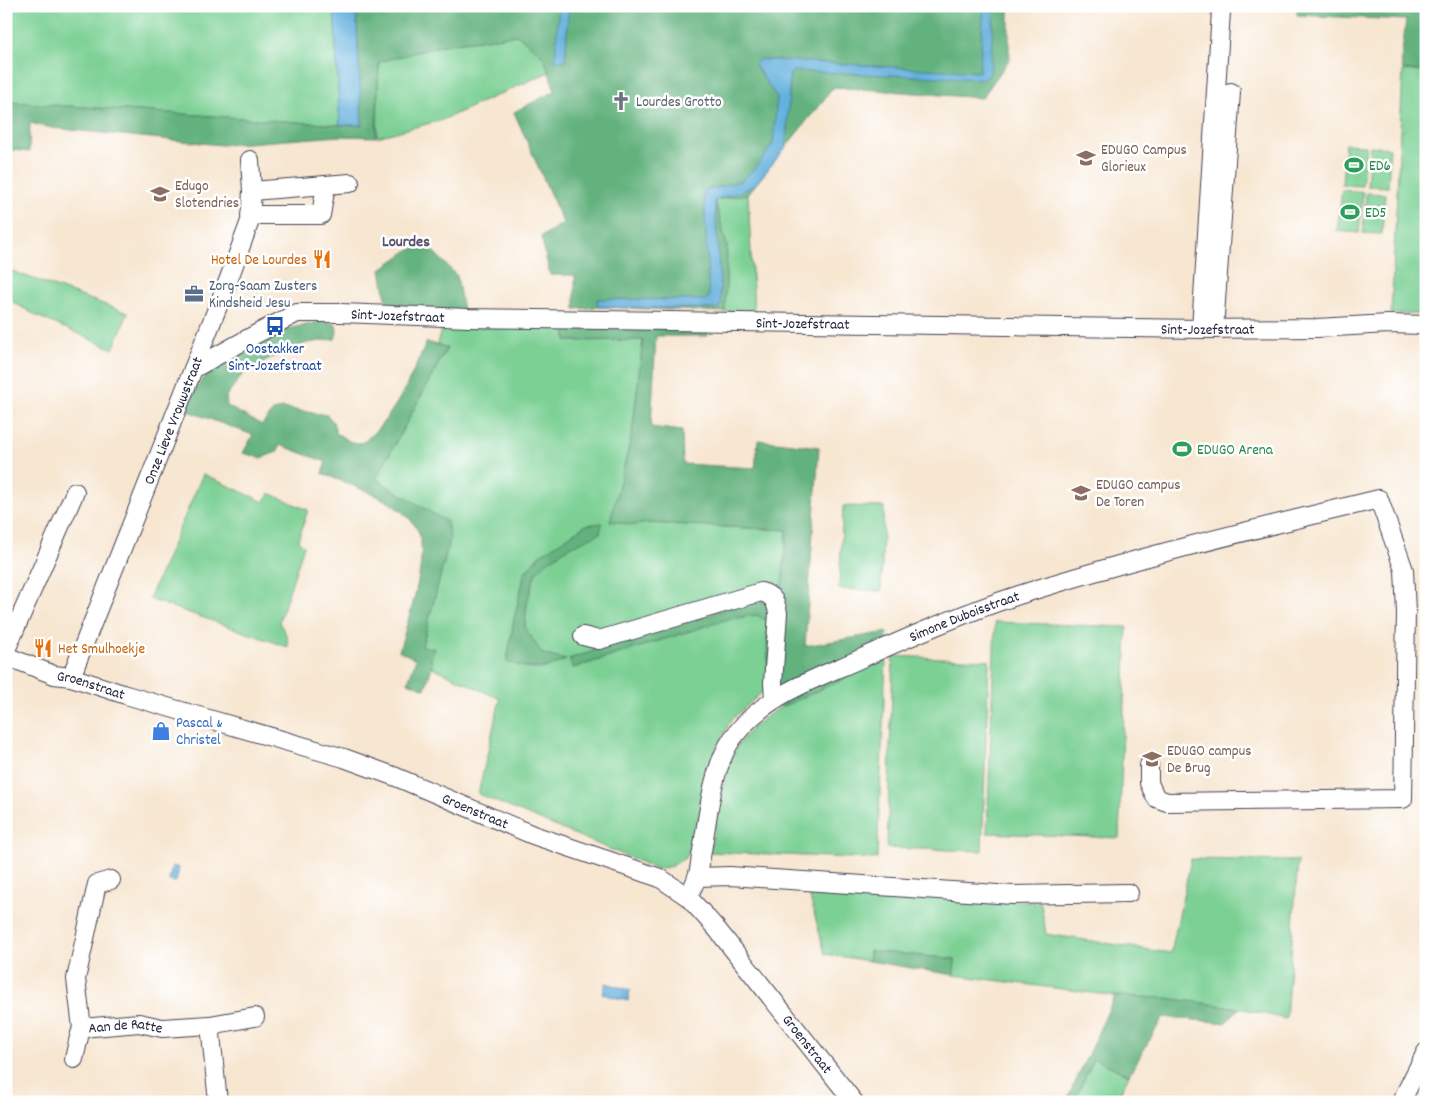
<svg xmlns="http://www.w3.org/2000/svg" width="1432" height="1108" font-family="Dekko,sans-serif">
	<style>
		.green { fill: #7bd094; stroke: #4e7968; fill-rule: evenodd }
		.forest { fill: #64b27e; stroke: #436a5c }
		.water { fill: #63b1dd; stroke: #426a8c }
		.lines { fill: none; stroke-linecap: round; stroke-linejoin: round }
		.minor-casing { stroke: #423f51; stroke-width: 20 }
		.minor { stroke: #fff; stroke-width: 18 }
		.labels { text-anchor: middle; stroke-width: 5; stroke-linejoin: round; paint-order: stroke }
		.worship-label { font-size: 15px; fill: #5b616d; stroke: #fff; text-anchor: start }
		.education-label { font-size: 15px; fill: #785e54; stroke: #fff; text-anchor: start }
		.leisure-label { font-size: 15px; fill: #27864d; stroke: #fff; text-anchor: start }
		.food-label { font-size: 15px; fill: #c56008; stroke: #fff; text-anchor: end }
		.service-label { font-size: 15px; fill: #4e5e75; stroke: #fff; text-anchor: start }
		.street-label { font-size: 15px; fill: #22223b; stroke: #fff }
		.transit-label { font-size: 15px; fill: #164399; stroke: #fff }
		.shop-label { font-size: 15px; fill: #366cbe; stroke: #fff; text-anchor: start }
		.neighbourhood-label { font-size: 16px; font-weight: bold; fill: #595273; stroke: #fff }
	</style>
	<rect width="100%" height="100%" fill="#fff"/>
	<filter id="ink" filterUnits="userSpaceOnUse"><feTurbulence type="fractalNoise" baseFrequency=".02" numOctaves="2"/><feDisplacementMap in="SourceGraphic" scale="10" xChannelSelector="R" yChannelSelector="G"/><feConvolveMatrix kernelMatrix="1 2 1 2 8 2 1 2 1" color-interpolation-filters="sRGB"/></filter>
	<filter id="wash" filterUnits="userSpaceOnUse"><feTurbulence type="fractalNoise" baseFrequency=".0096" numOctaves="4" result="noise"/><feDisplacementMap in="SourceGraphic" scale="20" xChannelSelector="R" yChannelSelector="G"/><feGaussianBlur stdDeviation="1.12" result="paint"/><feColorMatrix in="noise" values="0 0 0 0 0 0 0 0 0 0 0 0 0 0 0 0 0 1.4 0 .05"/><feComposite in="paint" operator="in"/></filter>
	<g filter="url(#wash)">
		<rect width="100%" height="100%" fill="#f7e6d0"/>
		<path class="green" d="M6 6H334L340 125 11 102 6 96Z
			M518 35 544 57 549 72 442 120 377 137 379 62 447 44Z
			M1403 70 1426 72V314H1391Z
			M1345 144 1366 145 1362 186 1342 185Z
			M1370 146 1390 148 1388 187 1367 186Z
			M1342 190 1363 192 1359 233 1337 231Z
			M1366 193 1385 194 1382 234 1363 233Z
			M748 194 754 311 725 312 727 247 715 200Z
			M6 269 128 313 113 349 37 316 6 298Z
			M442 327 565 329 567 341 643 340 632 434 611 521 633 525 649 523 787 530 781 597 617 632 591 652 569 659 574 668 728 619 757 615 767 620 768 687 731 720 716 749 707 780 695 840 691 850 685 858 672 866 657 869 478 794 500 699 432 667 431 659 422 646 450 539 376 479 447 348 437 344ZM586 526 600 533C579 540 548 555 536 573 530 582 524 615 525 625 525 631 538 652 543 654 549 658 559 658 565 660L542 669H532L507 662 514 619 525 572 540 555Z
			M203 474 264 502 269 493 308 510 298 540 304 546 279 622 287 636 288 647 149 599Z
			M843 506 884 507 881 591 839 589Z
			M995 622 1127 627 1119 838 987 833Z
			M893 656 989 660 982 851 887 848Z
			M886 660 877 859 710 852C716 824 724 764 741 741 751 727 766 716 781 707Z
			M1191 859 1298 861 1286 1019 1239 1008 1166 998 1115 996 954 975 955 959 869 951V961L825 954 807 886 1041 903 1046 934 1171 953Z
			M1094 1058 1129 1075 1116 1102H1080L1075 1099Z"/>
		<path class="forest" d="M356 6H1009V60L982 98 834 87 748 194 715 200 727 247 725 312 598 307 575 309V275H550L541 237 563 223 514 112 555 91 544 57 518 35 447 44 379 62 376 137 340 136 221 145 52 128 30 123 29 152 6 149V96L11 102 340 125H362Z
			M1298 6H1426V72L1403 70 1401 60 1406 20 1297 15Z
			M415 248 433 251 457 276 463 311 387 305 381 269 407 251Z
			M325 321 336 325 337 332 335 339 307 343 268 359 242 375 226 396 227 406 262 425 273 411 283 408 327 415 333 422 336 433 351 442 362 443C395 418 410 378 427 342L447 348 376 479 447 522 450 539 422 646 434 648 431 659 432 667 425 689 408 682 416 659 399 651C407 623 430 558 418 531 413 519 399 509 388 502 370 491 342 482 322 473L326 462 280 445 277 452 261 458 243 453 253 435 185 410 196 388 209 372 264 336 296 327Z
			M708 327V336H656L651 427 682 431 683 464 755 468 758 440 819 447 805 646 887 632 886 660 781 707 768 687 767 621 757 615 728 619 573 668 569 659 755 600 770 604 781 597 787 530 649 523 633 525 610 521 632 434 643 340 567 341 565 329Z
			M602 523 600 533 568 548 547 562 535 574 527 604 525 627 542 654 566 660C537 671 536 670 507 662L514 619 525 572 540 555 586 525Z
			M869 951 955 959 954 975 869 961Z
			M1115 996 1166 998 1239 1008 1226 1023 1163 1017 1129 1075 1094 1059 1075 1098 1080 1102H1066Z"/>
		<path class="water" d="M334 6H356L362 125H340Z
			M559 6H569L565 61 555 60Z
			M984 6H994L990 74 984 79 793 71 790 75 786 147 756 184 748 189 715 200 721 304 717 309 598 307 597 299 706 300 709 297 704 191 741 181 756 167 773 144 777 98 755 65 759 59 979 72Z
			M172 866 179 868 176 882 169 881Z
			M606 983 630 990 628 1001 603 994Z"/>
	</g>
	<g filter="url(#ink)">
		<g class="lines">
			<g class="minor-casing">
				<g id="minor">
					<path d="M252 191 350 183"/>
					<path d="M250 215H321L326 185"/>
					<path d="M1201 329 1221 11"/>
					<path d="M1214 329 1231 92"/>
					<path id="s1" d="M193 369 258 333 297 313H341L469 318 1201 329 1317 328 1388 324 1426 325"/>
					<path d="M583 636 599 640 761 592C773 595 776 602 778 613L773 683 774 699"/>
					<path d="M6 650 75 492"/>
					<path id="s2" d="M6 656 54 675 71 677 126 695 344 758 396 777 533 835 660 878 688 897 716 928 854 1102"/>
					<path id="s3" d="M71 677 228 281 250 221 252 191 250 160"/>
					<path d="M697 877 730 876 1012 895 1129 893"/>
					<path id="s4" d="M111 880 97 884 76 979 82 1028 139 1023 162 1028 210 1025 255 1017"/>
					<path id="s5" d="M688 897C691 890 695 884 697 877 700 869 700 860 702 851 708 816 712 769 732 739 763 695 816 679 862 658 914 635 966 612 1019 595 1137 557 1259 528 1379 499L1404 570 1406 612 1403 799 1167 802 1156 798 1149 783V765"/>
					<path d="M210 1025 218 1102"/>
					<path d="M74 1059 79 1037 82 1028"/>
					<path d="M1401 1102 1426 1052"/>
				</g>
			</g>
			<use href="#minor" class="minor"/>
		</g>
	</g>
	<defs>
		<g id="church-bare" transform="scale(1.5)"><path d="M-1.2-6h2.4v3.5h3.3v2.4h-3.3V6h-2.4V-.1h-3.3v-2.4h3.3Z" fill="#6b7280" stroke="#fff" stroke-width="2.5" paint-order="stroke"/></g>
		<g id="school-bare" transform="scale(1.5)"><path d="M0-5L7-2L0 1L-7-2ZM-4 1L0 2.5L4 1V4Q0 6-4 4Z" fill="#8d6e63" stroke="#fff" stroke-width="2.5" paint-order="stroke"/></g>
		<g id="stadium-bare" transform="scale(1.5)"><path d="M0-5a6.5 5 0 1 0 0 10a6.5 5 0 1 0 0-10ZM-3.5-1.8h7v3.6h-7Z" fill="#2e9e5b" stroke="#fff" stroke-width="2.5" paint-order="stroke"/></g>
		<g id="restaurant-bare" transform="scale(1.5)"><path d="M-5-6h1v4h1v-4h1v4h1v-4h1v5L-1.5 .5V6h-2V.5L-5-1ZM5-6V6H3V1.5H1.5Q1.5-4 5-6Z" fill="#e8710a" stroke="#fff" stroke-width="2.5" paint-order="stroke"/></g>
		<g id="office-bare" transform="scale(1.5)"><path d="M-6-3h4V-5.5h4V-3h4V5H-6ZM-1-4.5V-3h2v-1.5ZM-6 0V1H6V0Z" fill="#5c6f8a" stroke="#fff" stroke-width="2.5" paint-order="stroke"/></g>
		<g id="bus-bare" transform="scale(1.5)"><path d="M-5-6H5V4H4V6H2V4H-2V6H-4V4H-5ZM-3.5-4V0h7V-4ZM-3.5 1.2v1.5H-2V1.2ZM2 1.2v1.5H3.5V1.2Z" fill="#1a4fb4" stroke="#fff" stroke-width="2.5" paint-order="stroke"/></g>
		<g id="shop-bare" transform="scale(1.5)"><path d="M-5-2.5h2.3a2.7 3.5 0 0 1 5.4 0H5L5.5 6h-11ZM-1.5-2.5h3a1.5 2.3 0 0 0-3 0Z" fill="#3f7fe0" stroke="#fff" stroke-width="2.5" paint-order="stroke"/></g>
	</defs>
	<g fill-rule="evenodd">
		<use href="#church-bare" x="621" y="101"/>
		<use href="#school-bare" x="1086" y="158"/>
		<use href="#stadium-bare" x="1354" y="165"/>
		<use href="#school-bare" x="160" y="194"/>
		<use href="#stadium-bare" x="1350" y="212"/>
		<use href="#restaurant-bare" x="322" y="259"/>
		<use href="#office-bare" x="194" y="294"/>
		<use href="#bus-bare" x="275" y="326"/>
		<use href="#stadium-bare" x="1182" y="449"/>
		<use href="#school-bare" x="1081" y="493"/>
		<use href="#restaurant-bare" x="43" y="648"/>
		<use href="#shop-bare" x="161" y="731"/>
		<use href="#school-bare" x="1152" y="759"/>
	</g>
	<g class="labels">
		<g class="worship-label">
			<text x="636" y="106">Lourdes Grotto</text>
		</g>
		<g class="education-label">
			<text x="1101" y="154">EDUGO Campus<tspan x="1101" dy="17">Glorieux</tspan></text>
			<text x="175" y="190">Edugo<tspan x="175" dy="17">Slotendries</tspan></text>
			<text x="1096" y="489">EDUGO campus<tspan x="1096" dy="17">De Toren</tspan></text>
			<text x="1167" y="755">EDUGO campus<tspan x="1167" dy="17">De Brug</tspan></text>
		</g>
		<g class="leisure-label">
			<text x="1369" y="170">ED6</text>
			<text x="1365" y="217">ED5</text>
			<text x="1197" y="454">EDUGO Arena</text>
		</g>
		<g class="food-label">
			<text x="307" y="264">Hotel De Lourdes</text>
			<text x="58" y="653" text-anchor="start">Het Smulhoekje</text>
		</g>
		<g class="service-label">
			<text x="209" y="290">Zorg-Saam Zusters<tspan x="209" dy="17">Kindsheid Jesu</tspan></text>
		</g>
		<g class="street-label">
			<text dy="5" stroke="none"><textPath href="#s1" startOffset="219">Sint-Jozefstraat</textPath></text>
			<text dy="5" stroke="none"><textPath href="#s1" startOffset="624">Sint-Jozefstraat</textPath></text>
			<text dy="5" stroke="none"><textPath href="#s1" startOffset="1029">Sint-Jozefstraat</textPath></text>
			<text dy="5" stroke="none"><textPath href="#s3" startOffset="276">Onze Lieve Vrouwstraat</textPath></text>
			<text dy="5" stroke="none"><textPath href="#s5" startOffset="431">Simone Duboisstraat</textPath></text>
			<text dy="5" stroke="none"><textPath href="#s2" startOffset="90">Groenstraat</textPath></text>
			<text dy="5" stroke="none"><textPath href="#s2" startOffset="495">Groenstraat</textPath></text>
			<text dy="5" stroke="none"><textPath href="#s4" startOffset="205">Aan de Ratte</textPath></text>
			<text dy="5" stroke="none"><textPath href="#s2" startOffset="915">Groenstraat</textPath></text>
		</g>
		<g class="transit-label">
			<text x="275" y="353">Oostakker<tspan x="275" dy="17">Sint-Jozefstraat</tspan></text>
		</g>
		<g class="shop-label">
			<text x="176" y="727">Pascal &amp;<tspan x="176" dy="17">Christel</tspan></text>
		</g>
		<g class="neighbourhood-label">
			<text x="406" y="246">Lourdes</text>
		</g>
	</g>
	<rect width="1432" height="1108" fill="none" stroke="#fff" stroke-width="25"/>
</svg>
